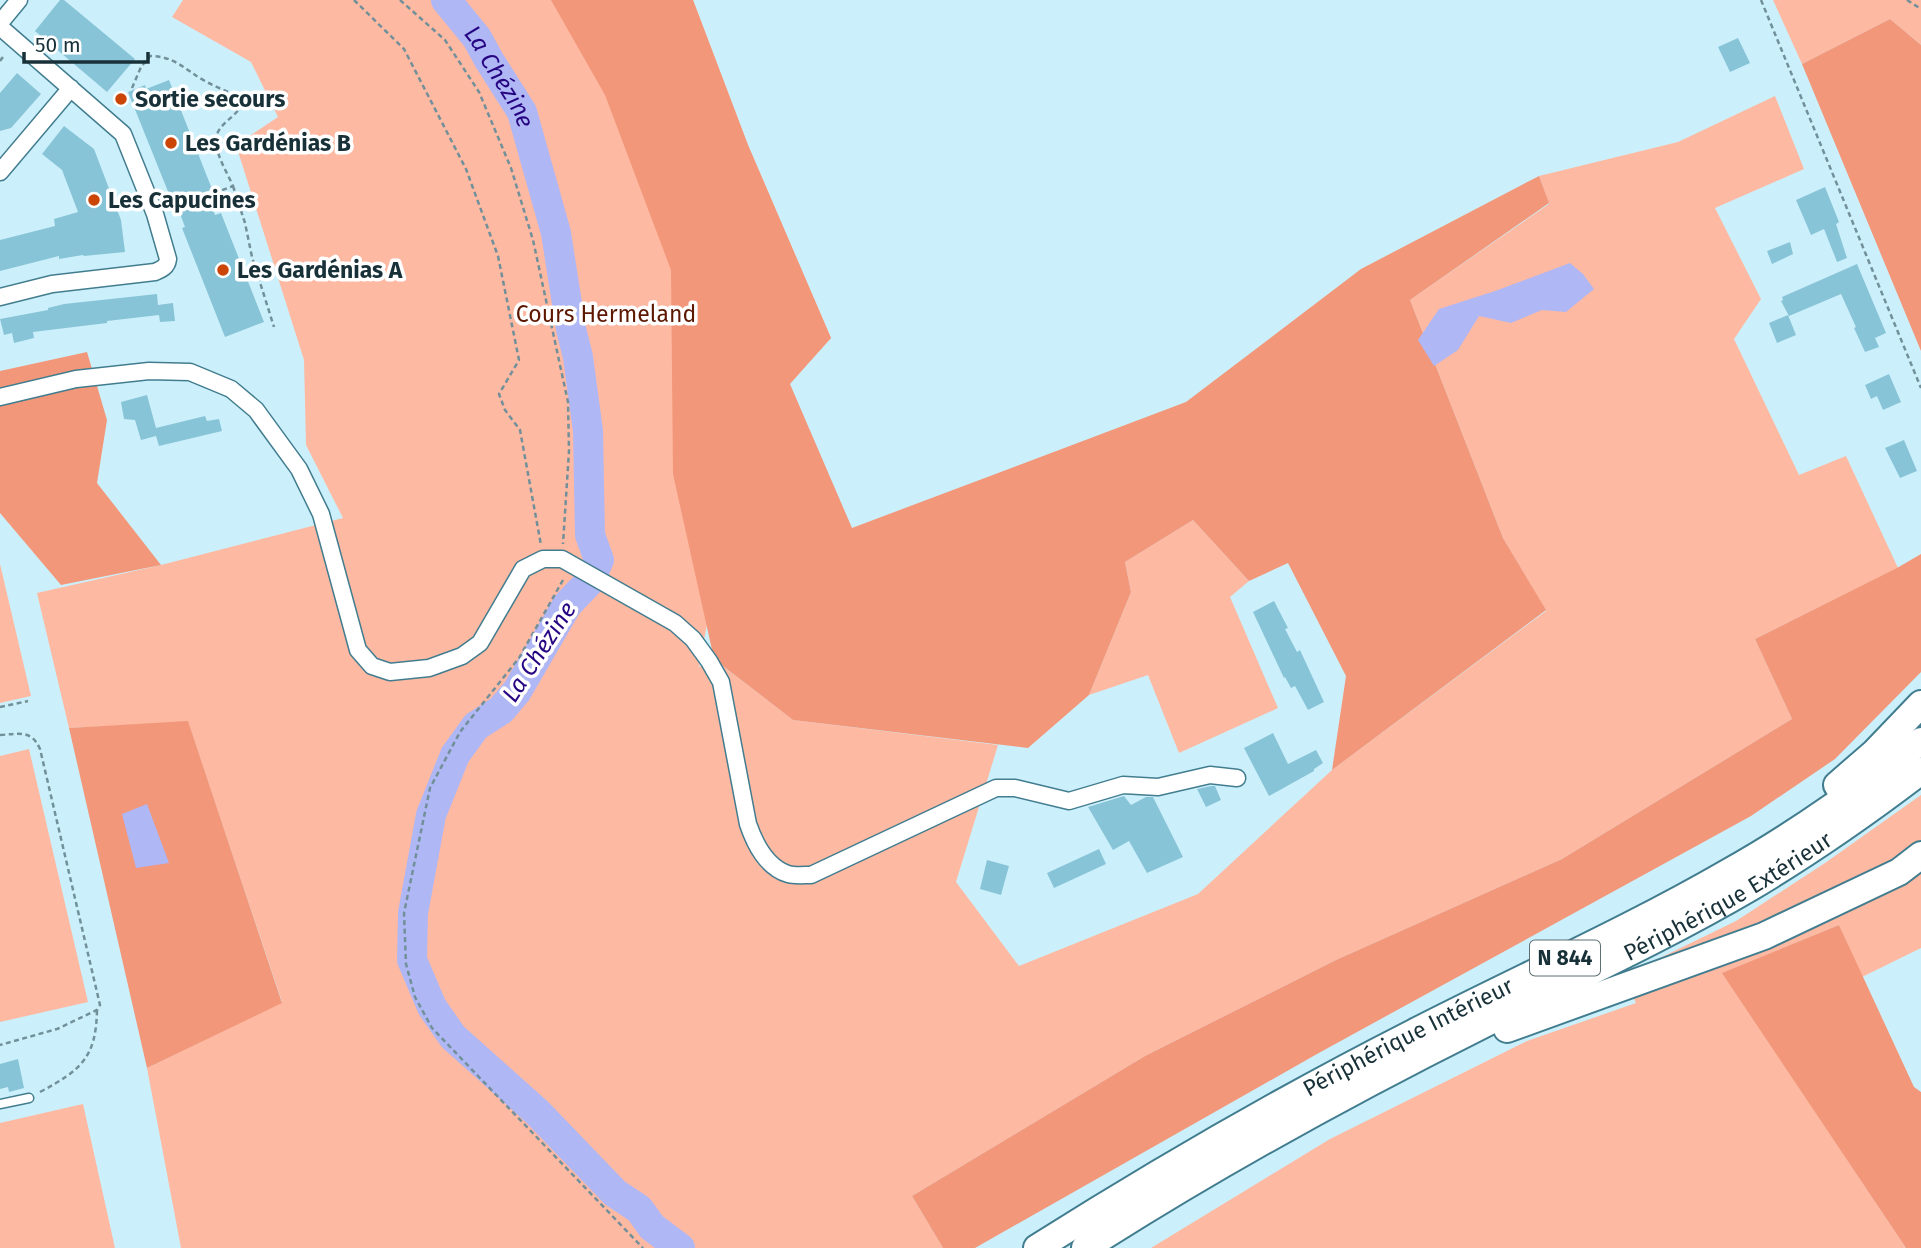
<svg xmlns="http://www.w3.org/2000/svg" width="1921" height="1248" font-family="'Fira Sans',sans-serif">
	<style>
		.green { fill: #feb9a2 }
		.forest { fill: #f29779 }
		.water { fill: #b0b7f5 }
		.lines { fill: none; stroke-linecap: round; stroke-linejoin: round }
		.river { stroke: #b0b7f5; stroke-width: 30 }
		.building { fill: #88c4d7 }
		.service-casing { stroke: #427d8f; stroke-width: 11 }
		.minor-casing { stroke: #427d8f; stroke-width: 19 }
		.trunk-casing { stroke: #427d8f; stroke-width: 30 }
		.path { stroke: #72909a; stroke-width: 2.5; stroke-dasharray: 5 3.5; stroke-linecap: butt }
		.service { stroke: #fff; stroke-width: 8 }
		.minor { stroke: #fff; stroke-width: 16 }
		.trunk { stroke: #fff; stroke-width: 26 }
		.poi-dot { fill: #cb4506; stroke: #fff; stroke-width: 2.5 }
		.labels { text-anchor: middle; stroke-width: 7; stroke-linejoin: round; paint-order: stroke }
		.shield { fill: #fff; stroke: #5d6f74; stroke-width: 2 }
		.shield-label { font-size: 21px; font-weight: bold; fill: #183139 }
		.poi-label { font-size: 23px; font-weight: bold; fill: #183139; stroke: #fff; text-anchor: start }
		.park-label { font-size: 23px; fill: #5c1800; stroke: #fff }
		.street-label { font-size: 23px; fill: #183139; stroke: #fff }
		.water-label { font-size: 24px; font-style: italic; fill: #260582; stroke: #fff }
	</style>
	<rect width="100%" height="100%" fill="#ccf0fb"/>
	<path class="green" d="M183 0H693L748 145 831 338 789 384 714 587 699 667 714 659 793 720 998 745 956 882 1019 966 1198 894 1332 770 1546 611 1503 538 1410 300 1549 204 1539 176 1678 142 1775 96 1804 169 1715 208 1761 299 1734 339 1799 475 1846 456 1898 568 1755 639 1792 719 1562 859 1336 960 1145 1056 912 1196 943 1248H181L147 1068 282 1002 188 722 69 728 37 593 161 565 343 518 306 445 304 360 236 145 278 117 251 62 172 17Z
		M1773 0H1921V45L1890 19 1802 64Z
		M1193 520 1249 581 1230 597 1278 708 1179 753 1148 675 1089 695 1131 592 1125 562Z
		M0 564 31 696 0 703Z
		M29 749 88 1002 0 1022V756Z
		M1921 795V948L1862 977 1839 925 1723 973 1906 1248H1151L1330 1139 1527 1041 1636 1003 1623 976 1736 921 1825 863Z
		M83 1104 115 1248H0V1123Z"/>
	<path class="forest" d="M551 0H693L748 145 831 338 790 384 852 528 1186 402 1361 269 1539 176 1549 203 1410 300 1503 538 1546 610 1332 770 1346 676 1288 563 1249 581 1193 520 1125 562 1131 592 1089 695 1028 748 793 720 714 659 673 474 671 270 605 95Z
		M1890 19 1921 45V351L1802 64Z
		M87 352 107 420 97 483 161 565 61 585 0 513V371Z
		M1921 554V672L1835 759 1751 816 1317 1054 975 1248H943L912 1196 1145 1056 1336 960 1562 859 1792 719 1755 639 1897 568Z
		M188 721 282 1003 147 1068 69 728Z
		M1839 925 1914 1087 1921 1092V1248H1906L1722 973Z"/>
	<path class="water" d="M1570 263 1583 274 1594 289 1566 312 1542 310 1511 323 1479 316 1458 350 1434 366 1418 340 1439 309 1495 291Z
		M147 804 169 863 136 868 122 814Z"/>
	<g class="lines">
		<path class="river" id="s1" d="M446 0 477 38 489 60 522 112 556 233 571 329 578 357 588 431 590 535 599 560 589 582 567 605 517 691 501 710 476 726 455 755 431 815 413 913 412 960 432 1007 453 1037 537 1112 615 1193 639 1209 652 1227 680 1248"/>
	</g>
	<path class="building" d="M60 0H64L135 59 107 92 35 31Z
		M1738 38 1750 63 1730 72 1718 47Z
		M17 73 41 94 11 128 0 131V93Z
		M169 80 212 189 206 192 215 215 221 213 264 322 225 337 182 228 185 227 176 203 173 204 128 92 145 85 146 89Z
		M64 126 94 149 121 220 125 252 84 256 83 255 59 259V256L0 271V240L55 226 54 219 78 212 62 170 42 154Z
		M1825 187 1839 222 1836 224 1847 258 1837 262 1824 229 1811 235 1796 200Z
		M1790 242 1793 254 1772 264 1767 251Z
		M1857 264 1886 333 1875 338 1879 347 1865 352 1854 328 1856 327 1841 294 1789 316 1781 301 1783 300 1782 297Z
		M157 294 158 305 173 303 175 321 160 322 159 315 107 321V323L33 332 34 338 14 343 12 333 4 335 0 319 48 310V308L64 304Z
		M1788 315 1796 335 1777 343 1769 323Z
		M1889 374 1901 402 1883 410 1877 396 1871 399 1865 385Z
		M147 395 156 428 205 416 207 421 219 419 222 431 159 446 156 436 141 440 135 420 124 419 121 402Z
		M1904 440 1917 471 1900 478 1885 448Z
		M1274 601 1288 628 1285 629 1297 652 1300 650 1324 702 1308 710 1295 686 1291 688 1285 677 1284 678 1253 612Z
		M1273 733 1288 764 1316 750 1323 763 1314 769V771L1269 796 1244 748Z
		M1211 786H1215L1221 800 1206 807 1197 789Z
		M1124 796 1131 805 1146 797H1153L1183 857 1147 873 1129 841 1113 850 1088 807Z
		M1099 849 1106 864 1054 888 1047 873Z
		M987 860 1009 866 1001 895 980 889Z
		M18 1059 24 1088 9 1092 8 1087 0 1089V1064Z"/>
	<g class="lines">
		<g class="service-casing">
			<path id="service" d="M0 1104 29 1098"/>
		</g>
		<g class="minor-casing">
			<path id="minor" d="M0 23 19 0
				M0 27 123 134 155 214 168 259C167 267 162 269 155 272L52 284 0 297
				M0 172 71 88
				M0 397 76 379 149 371 190 372 231 389 256 410 299 469 321 514 358 650 372 666 390 672 429 668 462 656 480 643 523 569 543 559H562L675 623 693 639 709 661 721 682 748 824C755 844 766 867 788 874 794 876 804 875 811 875L996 788H1015L1069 801 1123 785 1158 787 1210 775 1237 778"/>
		</g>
		<g class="trunk-casing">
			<g id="trunk">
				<path d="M1837 785 1875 752 1921 704"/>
				<path d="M1507 1029 1764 936 1899 872 1921 855"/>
				<path id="s2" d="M1037 1248C1159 1171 1285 1098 1413 1033 1518 979 1627 931 1729 872 1797 834 1860 789 1921 741"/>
				<path id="s3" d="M1085 1248C1213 1166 1346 1093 1482 1025 1572 980 1664 938 1751 887 1810 852 1866 813 1921 771"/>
			</g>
		</g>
		<path class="path" d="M354 0 404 49 466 169 498 256 519 360 499 394 505 410 520 430 541 545
			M400 0 445 40 479 92 511 168 533 240 568 402 569 451 563 544
			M1761 0 1921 388
			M1907 0 1921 9
			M0 61 5 54
			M132 88 141 67 150 56C175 56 185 70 205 81 217 88 230 92 242 98 243 116 219 120 216 138 215 154 227 172 233 186L207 196
			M233 186 245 223 252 257 274 327
			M563 580 519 658 460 732 430 788 404 913 406 964 415 997 432 1028 643 1248
			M0 707 28 701
			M0 735C19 734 31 729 40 749L100 1005 97 1010 57 1029 0 1045
			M40 1092C81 1070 96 1058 97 1010"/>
		<use href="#service" class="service"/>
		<use href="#minor" class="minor"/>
		<use href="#trunk" class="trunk"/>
	</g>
	<g class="poi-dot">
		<circle cx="121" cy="99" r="7"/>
		<circle cx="171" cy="143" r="7"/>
		<circle cx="94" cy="200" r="7"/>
		<circle cx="223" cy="270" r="7"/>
	</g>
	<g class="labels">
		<rect class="shield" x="1530" y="940.5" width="70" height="35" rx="5"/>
		<g class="shield-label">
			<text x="1565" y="965">N 844</text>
		</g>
		<g class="poi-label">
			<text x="135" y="107">Sortie secours</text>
			<text x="185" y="151">Les Gardénias B</text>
			<text x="108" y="208">Les Capucines</text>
			<text x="237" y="278">Les Gardénias A</text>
		</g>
		<g class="park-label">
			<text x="606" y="322">Cours Hermeland</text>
		</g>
		<g class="street-label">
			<text dy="8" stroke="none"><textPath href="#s3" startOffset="733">Périphérique Extérieur</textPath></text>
			<text dy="8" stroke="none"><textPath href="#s2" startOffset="427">Périphérique Intérieur</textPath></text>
		</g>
		<g class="water-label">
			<text dy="8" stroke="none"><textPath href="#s1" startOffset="94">La Chézine</textPath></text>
			<text transform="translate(539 652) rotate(-57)" y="8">La Chézine</text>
		</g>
	</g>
	<path d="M24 52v10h124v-10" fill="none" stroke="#183139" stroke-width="3.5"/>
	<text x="35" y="52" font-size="21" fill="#183139" stroke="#ffffff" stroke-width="5" paint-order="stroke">50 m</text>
</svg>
